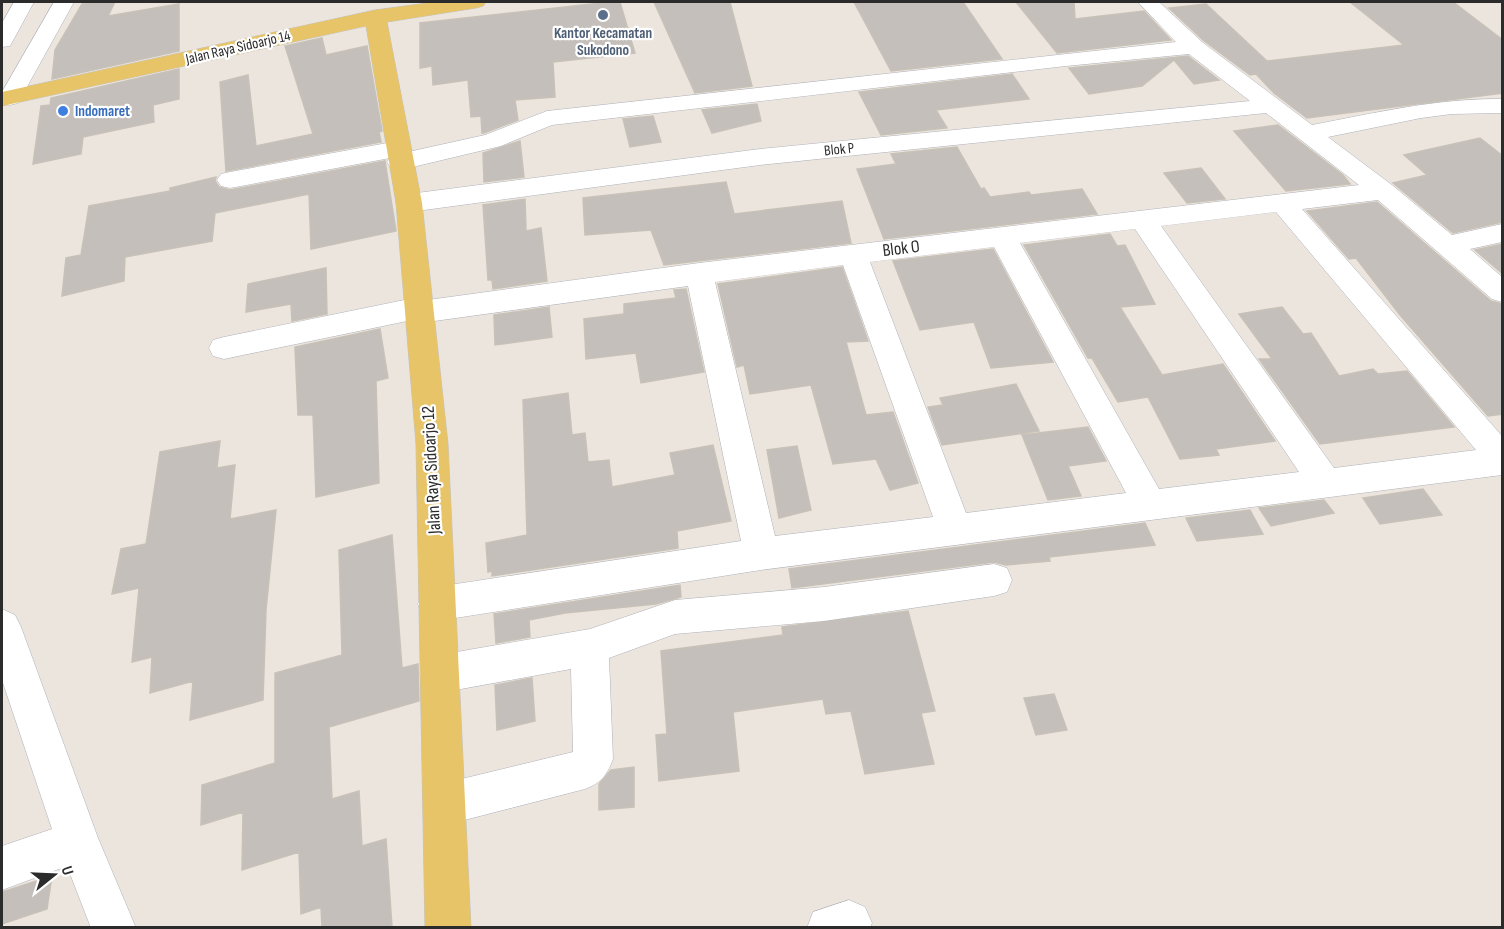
<svg xmlns="http://www.w3.org/2000/svg" width="1504" height="929" font-family="'Sofia Sans Condensed',sans-serif">
	<style>
		.building { fill: #c4bfba; stroke: #c7c1b8; stroke-width: 1.5 }
		.lines { fill: none; stroke-linecap: round; stroke-linejoin: round }
		.minor-casing { stroke: #aeb1ba; stroke-width: 1 }
		.major-casing { stroke: #c4c4c4; stroke-width: 1 }
		.minor { fill: #fff; fill-rule: evenodd }
		.major { fill: #e7c468; fill-rule: evenodd }
		.service-dot { fill: #5c6f8a; stroke: #fff; stroke-width: 2 }
		.shop-dot { fill: #3f7fe0; stroke: #fff; stroke-width: 2 }
		.labels { text-anchor: middle; stroke-width: 4.5; stroke-linejoin: round; paint-order: stroke }
		.far-service-label { font-size: 15px; font-weight: bold; fill: #4e5e75; stroke: #fff }
		.far-street-label { font-size: 15px; fill: #2b2b2b; stroke: #fff }
		.far-shop-label { font-size: 15px; font-weight: bold; fill: #366cbe; stroke: #fff; text-anchor: start }
		.street-label { font-size: 18px; fill: #2b2b2b; stroke: #fff }
	</style>
	<rect width="100%" height="100%" fill="#ece5de"/>
	<path class="building" d="M115 2 108 16 179 4V51L52 79 55 50 82 4Z
		M610 2H620L635 53 553 62 555 97 515 100 518 120 484 133H482L481 116 471 117 468 80 433 85 432 66 420 68V23Z
		M654 2H730L752 86 695 93Z
		M854 2H963L1002 59 891 71Z
		M1016 2H1074L1075 19 1144 11 1171 40 1057 53Z
		M1350 2H1453L1503 40V93L1307 118 1274 93 1256 74 1250 75 1203 40 1169 8 1206 4 1267 61 1404 45Z
		M322 38 326 55 367 46 382 131 379 132 381 142 226 171 220 82 248 75 256 146 313 134 285 46Z
		M1188 56 1219 80 1194 84 1174 60 1142 86 1089 94 1069 68Z
		M179 69V99L153 105 154 122 83 137 81 154 33 164 41 106 50 105 51 98Z
		M1012 74 1029 99 936 110 947 128 881 135 859 92Z
		M757 104 761 121 712 133 702 110Z
		M653 116 661 142 630 147 623 119Z
		M1278 125 1343 175 1350 184 1286 191 1234 131Z
		M1480 138 1503 156V222L1453 233 1393 183 1427 175 1404 155Z
		M520 141 524 177 484 182 483 153Z
		M957 147 981 189 984 188 990 197 1029 192 1031 195 1082 189 1097 214 884 239 857 169 896 164 891 154Z
		M385 161 396 231 311 249 309 194 215 213 212 241 125 257 124 281 62 296 66 258 81 255 89 206 170 191V188L216 177 215 181 219 187 230 190Z
		M1201 168 1225 199 1187 203 1164 173Z
		M726 182 734 214 842 201 851 243 664 265 651 230 585 235 583 198Z
		M525 199 526 231 541 228 547 281 493 289 492 280H488L483 205Z
		M1377 202 1491 301 1503 304V414L1488 416 1400 315 1356 258 1349 259 1307 211Z
		M1110 234 1117 246 1125 245 1155 304 1120 307 1162 375 1223 364 1275 441 1216 449 1219 455 1180 459 1148 397 1118 402 1092 358H1088L1024 245Z
		M1503 244V274L1475 250Z
		M993 249 1053 362 991 368 974 322 920 330 893 261Z
		M842 267 868 341 846 342 866 415 893 412 918 483 890 490 876 459 833 464 811 385 750 394 744 365 737 367 718 284Z
		M326 268 327 314 292 321 291 304 246 312 248 284Z
		M686 289 704 372 641 383 636 353 586 359 584 319 624 314V304L676 298 674 290Z
		M549 307 552 337 495 345 494 315Z
		M1282 307 1303 334 1311 333 1339 376 1373 369 1378 374 1407 371 1454 427 1320 444 1259 359H1272L1239 314Z
		M380 329 388 378 376 381 379 483 316 497 313 415H298L295 347Z
		M1016 384 1039 431 942 445 928 407 943 405 940 398Z
		M568 393 572 435 585 433 588 462 609 460 612 487 675 475 670 453 713 445 731 521 677 531 678 548 492 576V571L488 572 486 543 527 535 523 400Z
		M1088 427 1106 461 1068 466 1081 496 1048 500 1022 435Z
		M220 441 217 468 235 465 230 519 276 510 266 610 263 700 190 720 193 681 150 693 152 657 132 662 139 588 112 594 121 549 146 544 160 452Z
		M797 446 811 510 779 518 767 450Z
		M1423 489 1442 515 1380 524 1363 498Z
		M1324 500 1334 513 1271 526 1259 508Z
		M1250 510 1263 534 1197 541 1186 518Z
		M1145 523 1155 545 1049 557 1050 561 1006 565 994 562 792 588 789 569Z
		M392 535 402 668 418 664 419 701 329 727 332 799 359 791 362 846 386 839 392 927H322L321 907 301 914 299 852 242 870 243 812 201 825 202 785 275 763V673L342 655 339 550Z
		M680 585 681 597 656 604 565 613 529 620 530 637 496 643 494 614Z
		M908 611 935 711 921 713 934 764 865 774 851 711 826 714 823 699 733 712 739 771 659 781 656 735 667 734 661 651 783 635 782 627Z
		M532 678 535 721 497 730 495 685Z
		M1054 694 1067 730 1036 735 1024 698Z
		M634 767V807L599 810V784L611 770Z
		M52 876 47 909 2 924V892Z"/>
	<g class="lines">
		<g class="minor-casing">
			<path id="minor" d="M14 2H34L10 46 2 47V23Z
				M54 2H74L18 103 10 105 2 103V92Z
				M1138 2H1159L1202 42 1312 125C1375 113 1438 98 1502 99V113L1452 114 1421 118 1328 137 1392 185 1452 235 1502 224V242L1470 249 1502 277V302L1492 299 1378 200 1302 209 1502 436V475L761 570 436 621 423 616 418 604 423 592 436 587 741 541 688 286 420 323 412 320 224 359 213 356 209 348 213 340 224 337 419 297 428 300 699 263 1359 185 1266 113 760 165 409 212 400 209 396 203 400 197 409 194 760 149 1250 101 1189 54 1066 66 552 125 501 146 400 170 391 168 387 162 390 158 230 188 221 186 217 180 221 174 230 172 398 141 407 144 410 149 408 152 485 135 547 111 1176 42ZM1276 212 1476 450 1334 468 1161 226ZM1135 229 1299 472 1159 489 1020 243ZM994 247 1126 493 966 513 870 262ZM843 265 933 517 775 536 715 282Z
				M994 564 1007 568 1012 580 1007 592 994 596 824 621 675 634 609 658 613 759C607 775 601 783 585 789L445 825 430 819 424 804 430 789 445 783 573 752 571 669 439 693 425 687 420 674 425 661 439 655 590 629 675 600 824 587Z
				M2 609 15 615 21 627 98 838 136 928H91L67 866 2 890V846L52 829 2 680Z
				M849 900 865 907 872 923 870 928H807L813 912Z"/>
		</g>
		<g class="major-casing">
			<path id="major" d="M435 2H486L483 6 476 8 387 22 422 203 448 444 471 928H425L416 444 396 203 366 26 2 106V92L375 10Z"/>
		</g>
		<use href="#minor" class="minor"/>
		<use href="#major" class="major"/>
	</g>
	<circle class="service-dot" cx="603" cy="15" r="6"/>
	<circle class="shop-dot" cx="63" cy="111" r="6"/>
	<g class="labels">
		<g class="far-service-label">
			<text x="603" y="38">Kantor Kecamatan<tspan x="603" dy="17">Sukodono</tspan></text>
		</g>
		<g class="far-street-label">
			<text transform="translate(238 47) rotate(-13)" y="5">Jalan Raya Sidoarjo 14</text>
			<text transform="translate(839 149) rotate(-6)" y="5">Blok P</text>
		</g>
		<g class="far-shop-label">
			<text x="75" y="116">Indomaret</text>
		</g>
		<g class="street-label">
			<text transform="translate(901 248) rotate(-7)" y="6">Blok O</text>
			<text transform="translate(431 470) rotate(-93)" y="6">Jalan Raya Sidoarjo 12</text>
		</g>
	</g>
	<rect width="1504" height="929" fill="none" stroke="#2b2b2b" stroke-width="6"/>
	<g transform="translate(54 875) rotate(72)" stroke="#ffffff" stroke-width="4.5" paint-order="stroke">
	<path d="M0-4.5L10 22L0 15L-10 22Z" fill="#2b2b2b"/>
	<text y="-9" font-size="16" font-weight="bold" text-anchor="middle" fill="#2b2b2b">U</text>
	</g>
</svg>
